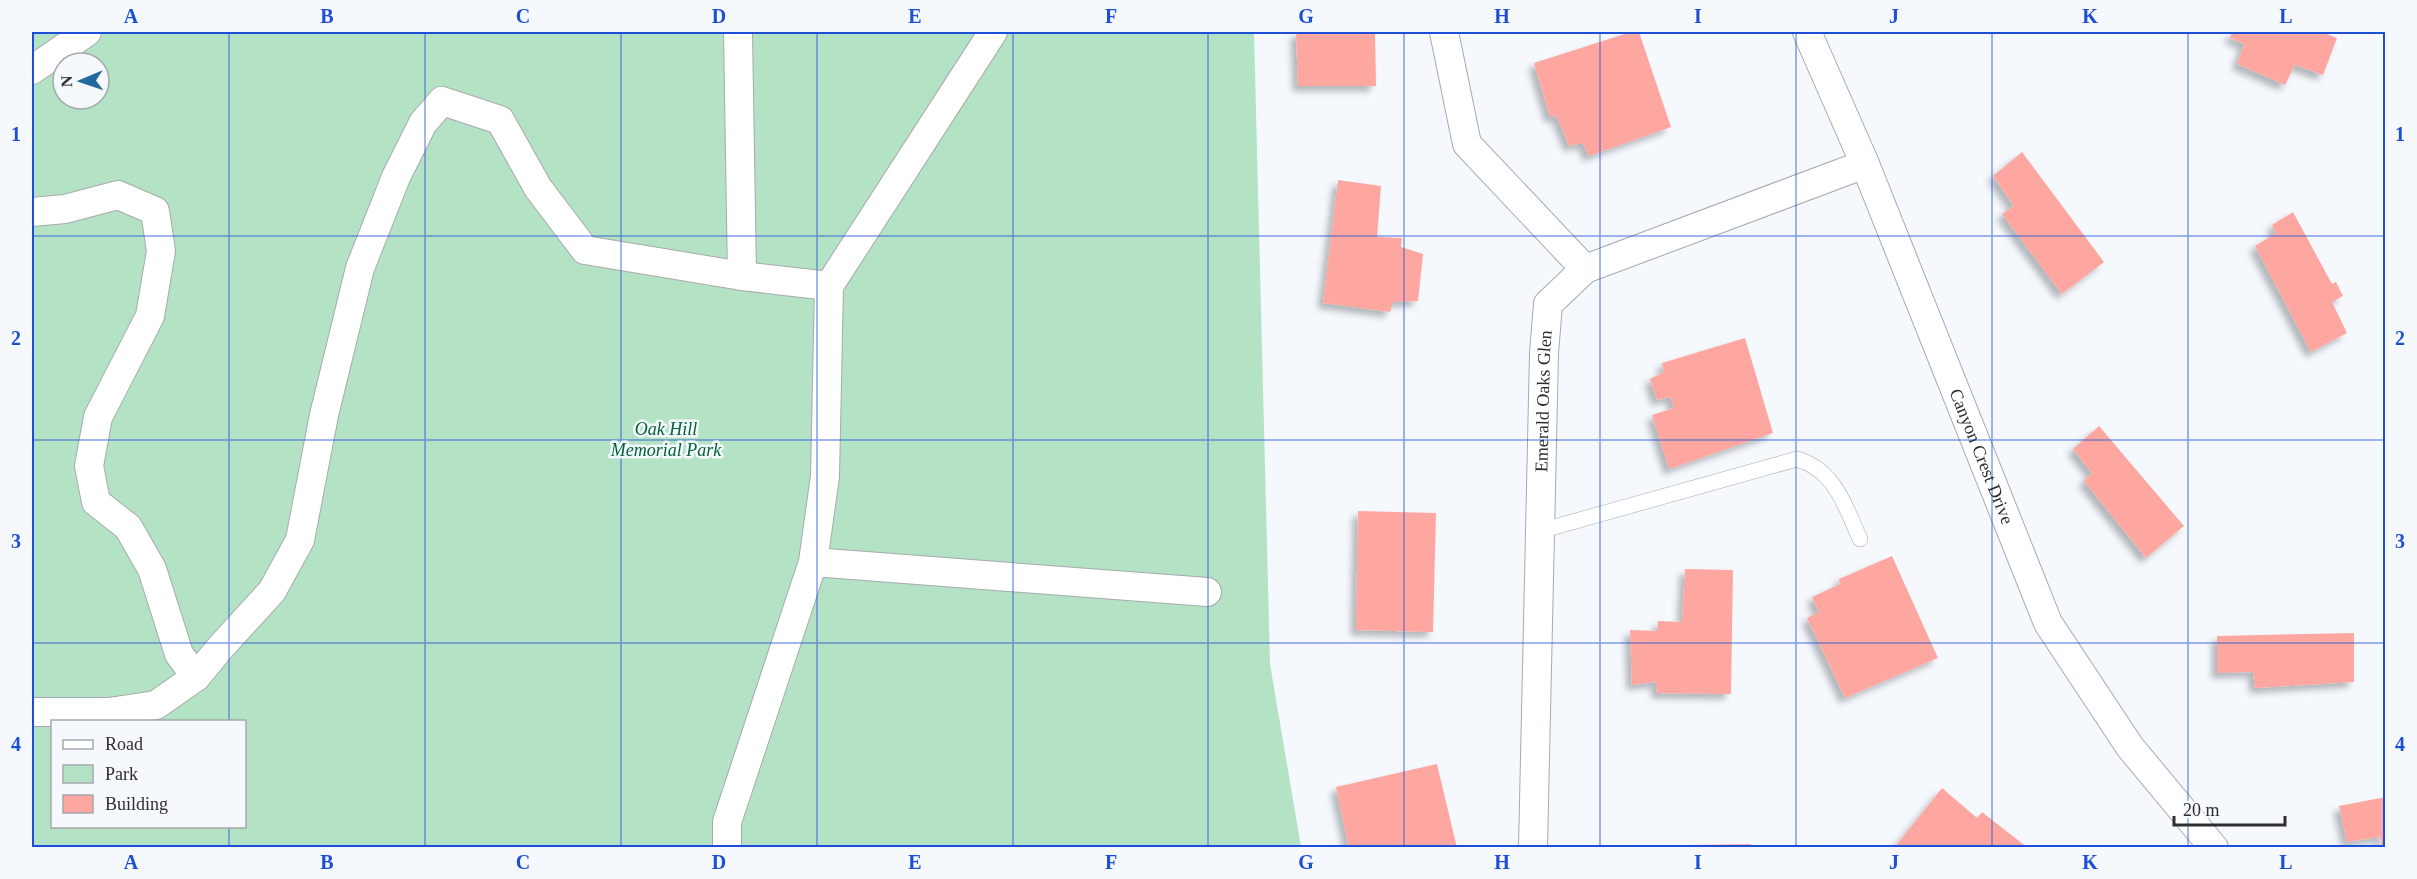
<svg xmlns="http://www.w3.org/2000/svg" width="2417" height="879" font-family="'Times New Roman',serif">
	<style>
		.green { fill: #b4e2c4; fill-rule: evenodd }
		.building { fill: #fea7a0; filter: url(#shadow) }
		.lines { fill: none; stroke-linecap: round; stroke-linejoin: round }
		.lane-casing { stroke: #a6aaaf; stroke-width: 16 }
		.street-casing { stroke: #a6aaaf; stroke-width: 30 }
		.lane { stroke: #fff; stroke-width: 15 }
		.street { stroke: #fff; stroke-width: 28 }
		.grid { fill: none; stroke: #1d4ed8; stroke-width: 1.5; stroke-opacity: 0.55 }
		.labels { text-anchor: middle; stroke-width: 5; stroke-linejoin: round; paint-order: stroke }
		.street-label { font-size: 18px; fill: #2d2e30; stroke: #f5f9fe }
		.park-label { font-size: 18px; font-style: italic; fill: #006337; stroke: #f5f9fe }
		.neatline { fill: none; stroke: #1d4ed8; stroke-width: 2 }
		.grid-label { font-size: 20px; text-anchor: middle; font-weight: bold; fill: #1d4ed8 }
	</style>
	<defs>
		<filter id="shadow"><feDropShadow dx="-5.5" dy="5.5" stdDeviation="3" flood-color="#0004"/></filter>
	</defs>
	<rect width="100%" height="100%" fill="#f5f9fe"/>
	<path class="green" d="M32 32H1254L1270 664 1301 847H32ZM63 63H99V99H63ZM52 722H244V826H52Z"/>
	<path class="building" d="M1296 32H1375L1376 86H1298Z
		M1631 32H1639L1671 127 1589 156 1583 143 1569 146 1557 116 1550 117 1534 63Z
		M2232 32H2322L2337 38 2323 75 2295 65 2285 85 2237 64 2244 44 2230 38Z
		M2022 152 2104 262 2062 294 2002 214 2014 206 1993 176Z
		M1338 180 1381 186 1377 237 1402 238 1401 247 1423 254 1418 301 1393 302 1390 312 1323 303Z
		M2293 212 2332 284 2336 282 2343 296 2332 302 2347 333 2311 352 2255 246 2276 233 2272 225Z
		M1745 338 1773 433 1669 469 1652 415 1674 408 1671 397 1657 400 1650 379 1664 372 1662 363Z
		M2099 426 2184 526 2146 558 2084 481 2092 473 2073 449Z
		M1358 511 1436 513 1433 632 1356 630Z
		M1892 556 1938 658 1845 698 1807 618 1819 612 1812 597 1840 584 1839 579Z
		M1685 569 1733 570 1731 694 1657 693 1656 682 1632 685 1630 630 1657 631 1658 621 1682 622Z
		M2354 633V682L2255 688 2253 672 2217 673V636Z
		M1437 764 1457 848H1349L1336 787Z
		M1942 788 1977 818 1982 812 2028 848H1894Z
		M2386 797V848H2382L2380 837 2347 842 2339 806Z
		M1751 844V848H1690V845Z"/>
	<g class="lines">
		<g class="lane-casing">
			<path id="lane" d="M1540 531 1797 459C1835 470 1845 506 1860 539"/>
		</g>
		<g class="street-casing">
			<g id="street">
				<path d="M738 32 742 276"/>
				<path d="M1444 32 1467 144 1585 269"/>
				<path id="s1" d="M1807 32 1865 164 2048 623 2130 747 2214 848"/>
				<path d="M32 70 87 32"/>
				<path d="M32 212 65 209 118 195 155 211 161 251 150 316 98 417 89 466 96 502 128 527 152 569 179 654 196 677 220 648 272 591 300 540 324 415 360 268 396 177 423 123 442 101 500 120 538 188 585 250 742 276 829 286"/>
				<path d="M813 562 1207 592"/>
				<path d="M32 712H109L156 705 196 677"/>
				<path d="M727 848V822L813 562 825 476 829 286 993 32"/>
				<path id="s2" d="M1533 848 1544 353 1548 304 1585 269 1865 164"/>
			</g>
		</g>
		<use href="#lane" class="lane"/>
		<use href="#street" class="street"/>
	</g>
	<path class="grid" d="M229 32V722M425 32V848M621 32V848M817 32V848M1013 32V848M1208 32V848M1404 32V848M1600 32V848M1796 32V848M1992 32V848M2188 32V848M32 236H2386M32 440H2386M32 643H2386M229 826V848"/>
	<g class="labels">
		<g class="street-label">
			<text dy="6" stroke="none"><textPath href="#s2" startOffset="447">Emerald Oaks Glen</textPath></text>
			<text dy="6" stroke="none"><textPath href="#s1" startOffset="459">Canyon Crest Drive</textPath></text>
		</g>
		<g class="park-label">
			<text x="666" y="435">Oak Hill<tspan x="666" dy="21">Memorial Park</tspan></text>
		</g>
	</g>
	<rect width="2417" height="879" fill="none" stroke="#f5f9fe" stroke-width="66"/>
	<rect x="51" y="720" width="195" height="108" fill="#f5f9fe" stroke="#a5a8ac" stroke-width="1.5"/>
	<rect x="63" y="740" width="30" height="9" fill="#ffffff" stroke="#a5a8ac" stroke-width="1.5"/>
	<text x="105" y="750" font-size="18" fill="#2d2e30">Road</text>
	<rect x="63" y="765" width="30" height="18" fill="#b4e2c4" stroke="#a5a8ac" stroke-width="1.5"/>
	<text x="105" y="780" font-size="18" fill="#2d2e30">Park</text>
	<rect x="63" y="795" width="30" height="18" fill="#fea7a0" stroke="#a5a8ac" stroke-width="1.5"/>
	<text x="105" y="810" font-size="18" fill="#2d2e30">Building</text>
	<g transform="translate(81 81) rotate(268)"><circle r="28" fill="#f5f9fe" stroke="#a5a8ac" stroke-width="1.5"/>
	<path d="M0-4.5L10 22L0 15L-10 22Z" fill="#22699d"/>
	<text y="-9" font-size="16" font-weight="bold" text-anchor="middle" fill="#2d2e30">N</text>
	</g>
	<path d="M2174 816v9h111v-9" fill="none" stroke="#2d2e30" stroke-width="3"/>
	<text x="2183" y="816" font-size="18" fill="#2d2e30" stroke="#f5f9fe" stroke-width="4.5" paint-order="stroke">20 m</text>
	<rect x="33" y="33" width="2351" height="813" class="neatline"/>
	<g class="grid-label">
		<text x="131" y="23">A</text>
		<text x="327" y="23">B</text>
		<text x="523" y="23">C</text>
		<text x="719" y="23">D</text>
		<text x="915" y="23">E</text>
		<text x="1111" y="23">F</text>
		<text x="1306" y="23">G</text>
		<text x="1502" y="23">H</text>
		<text x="1698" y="23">I</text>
		<text x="1894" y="23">J</text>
		<text x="2090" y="23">K</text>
		<text x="2286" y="23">L</text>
		<text x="16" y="141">1</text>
		<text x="2400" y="141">1</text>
		<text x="16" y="345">2</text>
		<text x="2400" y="345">2</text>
		<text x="16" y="548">3</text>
		<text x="2400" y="548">3</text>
		<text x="16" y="751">4</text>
		<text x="2400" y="751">4</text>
		<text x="131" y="869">A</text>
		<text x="327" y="869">B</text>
		<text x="523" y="869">C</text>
		<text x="719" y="869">D</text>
		<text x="915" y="869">E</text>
		<text x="1111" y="869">F</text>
		<text x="1306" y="869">G</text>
		<text x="1502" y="869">H</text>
		<text x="1698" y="869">I</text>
		<text x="1894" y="869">J</text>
		<text x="2090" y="869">K</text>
		<text x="2286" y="869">L</text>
	</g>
</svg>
